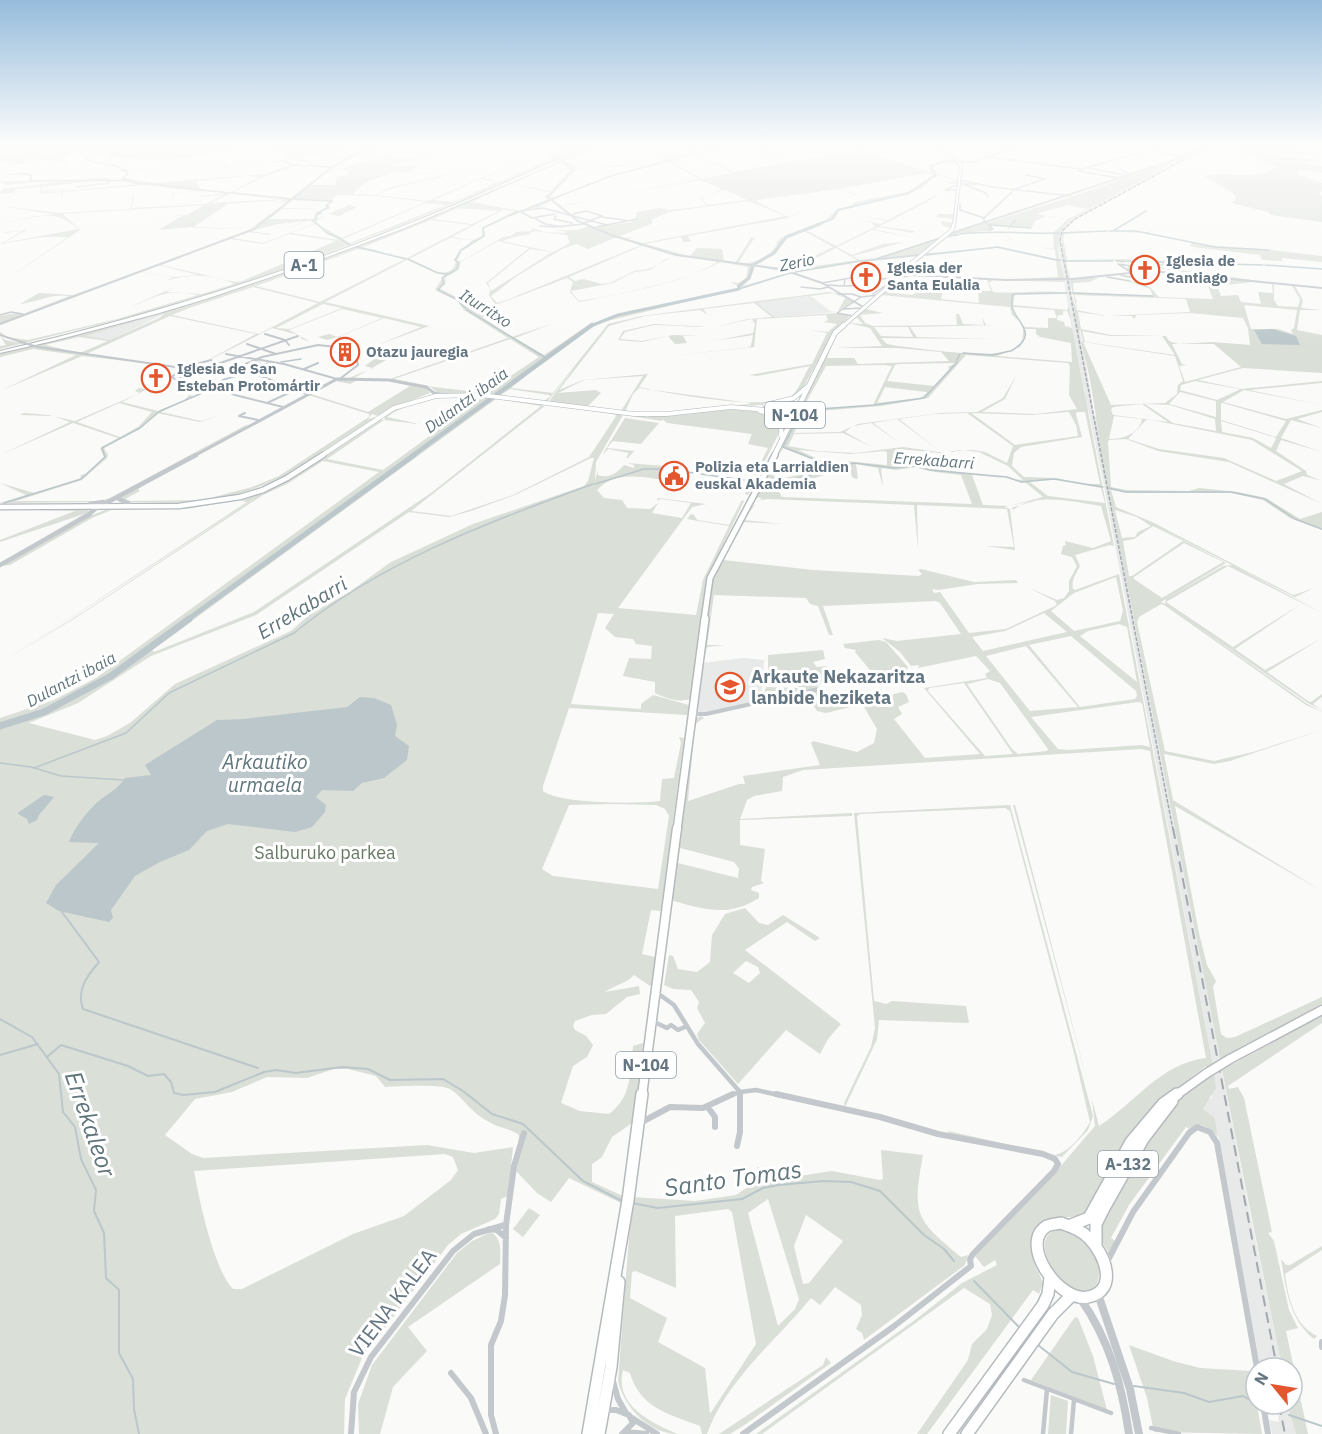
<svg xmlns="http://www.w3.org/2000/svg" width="1322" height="1434" font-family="'IBM Plex Sans',sans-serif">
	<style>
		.built { fill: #e8e9e9 }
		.green { fill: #dadfd7; fill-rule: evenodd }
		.water { fill: #bbc7cb }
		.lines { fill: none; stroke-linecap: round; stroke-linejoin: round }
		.stream-far1 { stroke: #bbc7cb; stroke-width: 1.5 }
		.stream { stroke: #bbc7cb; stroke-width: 2 }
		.river-far4 { stroke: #bbc7cb; stroke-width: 2 }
		.river-far3 { stroke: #bbc7cb; stroke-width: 3 }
		.river-far2 { stroke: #bbc7cb; stroke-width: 4.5 }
		.river-far1 { stroke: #bbc7cb; stroke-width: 5 }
		.river { stroke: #bbc7cb; stroke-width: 7 }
		.secondary-far1-casing { stroke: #b3babf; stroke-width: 5 }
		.secondary-casing { stroke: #b3babf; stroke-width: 7 }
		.primary-far6-casing { stroke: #b5babe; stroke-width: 4 }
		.primary-far5-casing { stroke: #b5babe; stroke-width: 4.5 }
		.primary-far4-casing { stroke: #b5babe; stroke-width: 6 }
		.primary-far3-casing { stroke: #b5babe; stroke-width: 8 }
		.primary-far2-casing { stroke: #b5babe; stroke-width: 10 }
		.primary-far1-casing { stroke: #b5babe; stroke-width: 11 }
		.primary-casing { stroke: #b5babe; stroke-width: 14 }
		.motorway-casing { stroke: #b4b9bd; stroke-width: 2 }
		.pedestrian { stroke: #c3c8cc; stroke-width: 4.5 }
		.minor-far4 { stroke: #c3c8cc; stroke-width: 1.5 }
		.minor-far3 { stroke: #c3c8cc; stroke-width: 2 }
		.minor-far2 { stroke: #c3c8cc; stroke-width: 4 }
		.minor-far1 { stroke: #c3c8cc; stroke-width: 4.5 }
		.minor { stroke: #c3c8cc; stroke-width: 6 }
		.tertiary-far3 { stroke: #c3c8cc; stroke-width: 2 }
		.tertiary-far2 { stroke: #c3c8cc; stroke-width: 3 }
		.tertiary-far1 { stroke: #c3c8cc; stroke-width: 4.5 }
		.tertiary { stroke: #c3c8cc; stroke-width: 8 }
		.secondary-far1 { stroke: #fff; stroke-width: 4 }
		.secondary { stroke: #fff; stroke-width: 4.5 }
		.primary-far6 { stroke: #fff; stroke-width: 2 }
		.primary-far5 { stroke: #fff; stroke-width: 3 }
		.primary-far4 { stroke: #fff; stroke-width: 4.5 }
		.primary-far3 { stroke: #fff; stroke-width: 5 }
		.primary-far2 { stroke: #fff; stroke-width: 7 }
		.primary-far1 { stroke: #fff; stroke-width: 8 }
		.primary { stroke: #fff; stroke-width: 11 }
		.motorway { fill: #fff; fill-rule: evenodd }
		.rail-far1 { stroke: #a2aab0; stroke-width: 1.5; stroke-dasharray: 4 1.5; stroke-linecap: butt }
		.rail { stroke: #a2aab0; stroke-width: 2; stroke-dasharray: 11 6; stroke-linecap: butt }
		.primary-bridge-casing { stroke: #b5babe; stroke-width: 11; stroke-linecap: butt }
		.minor-bridge { stroke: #c3c8cc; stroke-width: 2 }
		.tertiary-bridge { stroke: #c3c8cc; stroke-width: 2 }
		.primary-bridge { stroke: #fff; stroke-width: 8 }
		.labels { text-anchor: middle; stroke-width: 6; stroke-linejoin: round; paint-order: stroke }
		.far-poi-label { font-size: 15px; font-weight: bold; fill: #657683; stroke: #fff; text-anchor: start }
		.far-water-label { font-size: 16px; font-style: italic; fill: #60757c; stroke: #fff }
		.shield { fill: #fff; stroke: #939fa8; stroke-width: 1.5 }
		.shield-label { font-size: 16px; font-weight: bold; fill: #657683 }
		.poi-label { font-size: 18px; font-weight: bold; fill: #657683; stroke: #fff; text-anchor: start }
		.park-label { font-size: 18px; fill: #687a64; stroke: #fff }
		.water-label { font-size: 20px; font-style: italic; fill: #60757c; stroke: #fff }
		.near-street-label { font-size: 21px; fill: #657683; stroke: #fff }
		.near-water-label { font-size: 24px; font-style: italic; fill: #60757c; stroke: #fff }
	</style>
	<rect width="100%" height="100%" fill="#fafaf8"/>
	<path class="built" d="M1206 145H1213L1076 219 1064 230 1061 241 1085 357 1094 414 1099 425 1102 458 1250 1214 1282 1368H1260L1215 1118 1203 1109 1205 1101 1212 1098V1060L1103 481 1089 412 1085 402V393L1072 330 1057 239 1062 227 1073 218Z
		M808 296 830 311 836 312 775 317 756 303Z
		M164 314 110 340 86 336 163 313Z
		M743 658 764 660 761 700 704 713 696 711 702 663Z
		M1276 1404H1287L1296 1434H1272L1269 1420 1279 1422Z"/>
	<path class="green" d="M0 145H78L83 149 91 148 90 151H94L93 149 102 145 195 147 232 145 228 146 255 148 253 151C231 147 214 152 193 157 171 162 136 159 114 157L109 161 106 160 110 156H101L97 152 83 153 85 151 73 150 72 152 78 151 62 159 67 162 66 164C54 158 41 162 30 158L29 160 35 162 18 164 0 161Z
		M267 145H278L279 148 272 149 274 151 322 145 361 152 334 167 341 169 417 145H443L421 159 390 165 415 166 423 162 410 172 450 175 393 188 376 195 428 201 556 145 540 153C551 155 558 154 563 145L562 150 554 155 555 158V156L564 146 566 149 558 155 587 145H596L384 233 570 154 404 224 255 280 162 309 0 349V346L6 345 0 336 5 340 21 343 0 334V332L7 337 28 340 117 319 198 295C168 289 162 294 135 305L48 334 132 306 175 287 166 292 202 294 234 284C215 273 184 274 163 282L174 277 140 272 0 324V316L16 313 23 314 69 296C53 293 36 302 20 304L39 293 73 295 253 229 256 226 250 229 191 227 158 230 184 215 140 218 187 215 204 205 63 214 80 230 0 284 68 237H43L0 244 23 231 0 233 27 230 3 243 78 229C54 206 31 218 0 223L53 214 0 206 61 213 129 209 131 208 133 196 198 191 145 185 63 192 62 201 61 192 0 197 39 194 41 187 16 189 13 191 18 192 0 194 2 189 74 180 94 182 87 178H111L97 182 123 180 122 179 126 174 118 169 35 172 24 174 32 175 31 181 64 179 6 185 0 181H28L31 175H0L45 171 200 167 266 163 227 166 224 170 222 166 122 170 128 172 125 178 154 183 265 174 280 169 233 192 291 198 306 186H293H307L319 176 298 173 320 176 347 158 324 161 359 153 345 150 300 158C295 155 291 157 285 155 277 153 273 150 267 145ZM424 145 436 147 419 159 384 156 401 150ZM538 153 549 155 552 158 500 182 483 178ZM333 168 348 171V175L337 177 335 185H311L327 172H338L329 171ZM394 172 445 175 392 187 374 195 352 194 367 182ZM250 176 259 177 231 192 201 190 196 181ZM480 179 498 182 453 202 434 200ZM121 181 140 184 40 193 74 188 41 191 43 187 85 182H109L76 186V188L111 184 109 182ZM207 191 228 193 193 197 223 195 206 204 132 208 134 196 173 193 172 200 175 193ZM232 193 282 198 285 199 211 203ZM338 195 379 196 426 202 342 238 314 222 329 214 339 216 357 207 349 205 357 201 318 219 317 215 323 213 320 212 330 208 329 204 334 202 332 198ZM283 200 281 202 267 203 287 202 250 229 192 228 228 204ZM293 200 330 202 325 205V208L322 209 282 208ZM426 203 446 205 350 243 343 239ZM282 209H322L323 210 316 212 318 214 314 215 316 217 314 219H269ZM310 220 314 224 263 243 232 238 248 232 269 235 271 234 251 231 278 224 305 221 279 231ZM315 224 340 240 291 233ZM289 234 336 241 242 281 235 282 161 265 230 239 263 244ZM159 265 199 275 175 277 141 272Z
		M599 145H603L566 160 576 168C606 166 638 169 667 161L637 145H641L661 156 692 153 684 147 692 145 687 148 694 152 754 145 749 146 772 153 794 150 765 155 790 162 857 151 840 145 861 150 911 145 863 151 933 173 928 166 940 162 955 161 935 145 959 165 957 184 945 183 957 181 937 175 920 189 908 194 860 203 855 207 843 209 838 212 835 219 806 230 836 246 875 227 872 223 859 220 881 224 887 221 860 216 888 220 942 192 927 202 880 226 914 231 913 233 880 227 873 229 911 237 872 230 837 247 852 255 883 244 904 242 853 256 860 260 876 258 943 237 951 228 943 226 940 221 953 223 954 219 936 217 938 215 936 214H954L957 191 954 221 950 230 895 275 918 256 864 262 887 273 869 265V272L860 271 861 274H858V271L866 270V265L860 262 795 273 810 278 792 273 731 291 603 322C567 336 541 365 511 388L553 393 608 324 641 316 829 292 836 293 853 302 838 311 845 298 833 293 810 296 831 311 808 296 757 303 775 317 837 313 850 316 832 334 801 392 789 400 769 404 649 414 550 403V400L577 364 547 402 482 394H439L431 387 395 380 425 388 430 393 399 405 378 416 372 414 368 419 377 417C323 453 271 493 205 501 179 504 152 502 126 502L121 500 122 497 184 460 123 494 105 502 0 503 26 495 0 483 34 493 80 479 81 475 86 474 104 457 100 448 118 438 73 423 0 455 70 422 53 416 20 415 24 413 48 415 75 421 140 393 135 391 139 388 145 389 152 384H157L122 402 158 411 184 401 189 395 194 396 161 412 201 421 219 416 200 422 157 413 141 428 106 445 104 448 108 455 107 458 82 480 16 501H100L110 498 248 424 244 428H247L146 484 138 489 140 491 125 499 131 501 203 500 252 487 279 476 369 417V414L308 395 250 425 330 383 341 379H350L349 378 373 368 365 366 377 357 386 360 354 378 390 379 508 338 464 310 456 300 435 290 444 275 438 274 407 260 325 302 429 326 375 346 421 327 384 318 341 336 340 339 337 337 327 340 318 337 329 334 338 337 382 318 342 309 289 330 309 341 302 339 299 335 272 328 211 359H184H210L256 334 170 316 86 354 179 367 82 356 0 391 76 355 33 349 0 357V353C140 323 277 279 414 224 476 199 536 169 599 145ZM747 146 769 153 763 155 776 159 758 162 778 159 788 162 762 167 752 165 759 167 735 172 703 157 679 162 670 161 696 153ZM702 157 732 173 702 179 674 163ZM561 160 573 169 549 196 559 206 700 180 722 189 701 198 694 195 701 198 706 206 669 210 659 208 637 212 636 216 615 218 636 216 635 220 630 221 634 222C622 224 605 224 594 229L590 226 577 230H556L567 232 564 233 544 232 533 228 531 231 516 232 511 236 503 237 462 261H457L462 251 485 236 484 228C500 217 523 214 532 207L537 208 551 201 547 197 548 194 571 170ZM667 161 699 179 562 206 552 200 611 176ZM559 162 569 168 552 170H570L550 191 512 184ZM942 163 958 164V180L938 174 932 167ZM620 165 642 167 609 176 556 197H549L577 169ZM927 173 933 175 908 192 855 202 851 206 837 209 826 220 781 238 776 243 777 245C769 257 751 266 738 263L755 237 751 238 735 263 724 261 722 249 697 248 690 256 645 244 681 237 683 242H691L688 236 788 218 810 208 789 217 757 202V200L801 194 823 199 804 194 836 189 860 196 869 194 861 196 839 189ZM510 184 549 192 545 196 547 200 520 211 472 202ZM723 190H725L747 200 708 205 703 200V197ZM748 201 786 216 643 243 628 239 635 237 626 238 620 236 653 223 651 220 669 212ZM458 208 499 211 472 224 433 219ZM503 210 515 211 482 228V236L473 240 452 237ZM431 220 471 225 407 258 363 247ZM535 231 567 235 570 243 553 252 502 241C512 237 522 235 533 234L529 233ZM804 231 833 247 788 269 754 265 774 255 786 238ZM617 237 641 245 507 300 497 303 491 296 517 276 562 249 577 244 588 249ZM450 238 472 240 454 260 456 262C449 284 424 266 409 259ZM498 241 529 248 486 283 490 289 489 295 495 304 483 308 478 314 461 303 462 300 439 288 445 285 446 277 459 269 461 262ZM644 245 676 255 649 269 634 271 610 283 602 284 583 279 575 281 569 277ZM836 248 857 260 815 266 803 271H790ZM358 249 390 253 405 259 320 302 256 286ZM530 249 552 252 491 291 488 283ZM678 255 718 262C677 285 625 293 579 301L571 291 613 283 634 272 650 270 664 260ZM721 262 748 267 746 278 738 283 730 282 736 285 738 288 612 316 584 328 544 355 515 338 554 323 512 337 482 317H497L480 314 487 308 567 278 573 282 570 292 579 302C627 292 676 284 721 262ZM755 266 788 273 743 286 751 278ZM253 287 318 303 259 334 172 315 189 308ZM754 303 772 317 748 319 714 327 654 324 623 331 618 340 642 342 668 336 675 344 687 343 683 336H699L720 340 753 335 751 346 747 348 659 357 754 347 757 319 826 315 828 320 816 326 824 322 837 324 828 332 811 330 827 333 812 364 749 375 757 376 810 366C804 374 799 391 790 397 768 411 667 394 639 387L648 374 583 380 559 390 609 326 645 316 700 310 708 315 703 309ZM323 304 342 308 290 329 276 328ZM164 313 161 317 110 340 86 336ZM752 319 755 324 753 333 719 340 699 336 673 335 642 341 620 339 625 332 654 325 714 327ZM79 337 108 341 80 353 45 345ZM510 339 539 357 485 393 434 387 394 379ZM643 376 621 411 587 407 601 393 596 390 558 393 584 380ZM357 380H384L410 386 368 412 311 394 336 381 350 384ZM639 388 750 403V404L669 412H625L633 394ZM510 389 549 395 551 396 544 401 501 395ZM119 403 152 412 138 427 120 437 77 422Z
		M1220 145H1243L1259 148 1258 146 1275 147 1309 152 1305 154 1311 156 1262 154 1321 160 1304 162 1307 165 1322 166V173L1301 170 1296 174 1322 183V191L1319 194 1322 196V222L1271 215 1268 212 1232 203 1236 198 1233 193 1204 176C1231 170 1252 182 1277 167 1257 160 1239 148 1220 145Z
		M1156 149 1186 156 1073 218C1049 236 1060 256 1065 282L993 280 989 283 993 292C1017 294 1043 289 1066 293L1015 294 1013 305 1067 310 1069 305 1071 321 1067 311H1063V315H1058L1057 320 1064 322 1065 326 1072 328 1114 546 1110 545 1075 555 1080 566C1076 574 1071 580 1073 589L1075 590 1119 574 1212 1060 1216 1088 1203 1109 1215 1118 1218 1137C1210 1128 1200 1120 1189 1129L1186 1127 1129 1205 1111 1238 1115 1241 1109 1253 1108 1252 1101 1240 1100 1222 1145 1141 1177 1101 1210 1077 1206 1066 1161 1101 1085 1213C1074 1219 1066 1216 1054 1218 1032 1220 1028 1245 1034 1262 1036 1270 1041 1276 1043 1283L1039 1294 1033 1290 927 1434H917L968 1360 972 1344 987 1329 992 1315 990 1304 964 1288 762 1434H756L915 1320 962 1283 997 1265 995 1260 984 1267 975 1256 1053 1175 1095 1126 1092 1099 1013 805H1015L1099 1126C1135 1103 1161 1063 1206 1058L1150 751 1141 749 803 770 783 777 782 791 754 796 747 800 740 819 852 813V816L740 820V845L765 849 761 881 764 883 752 887 751 890 759 893V898C730 917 705 910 674 901L672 899 695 719 701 716 704 718 695 724 688 801 739 784H745L743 776 820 765 811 743 813 741 857 752 874 743 877 729 864 707 868 701 902 692 906 694 909 702 898 707 902 714 894 719 925 758 980 754 924 688 987 678 985 674 990 671 976 656 918 668 919 665 911 666 900 652 882 638 897 641 961 634 940 603 936 601 823 606 833 635H829L818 606 810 604 806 598 714 595 707 645H725L707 647 703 662 701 663 712 580 746 513 762 498 753 497 778 453 837 333 849 323 863 324 855 316 866 309 883 313 860 315 865 323 873 326 957 325 956 314H959L963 324 984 325 982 317 986 325H997L910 327 917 337 993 339 881 338 887 344 897 346C920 348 1002 362 1018 347 1024 341 1023 331 1023 324L1012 315 1010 307 881 295 892 288 887 292 911 295 915 294V292L912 291 917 287 957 289 954 278 931 276 1003 280 1058 277 1056 261 997 248 926 255 901 273 951 234 1074 196 1181 158 1148 151ZM1068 205 1088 209 1068 219 1035 214ZM1046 216 1068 219 1053 233 1054 249 1037 247 1055 250 1056 259 997 247 928 253 948 237 952 238 950 236C966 234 986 227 1002 234 1007 236 1009 239 1015 241L1003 234 990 231 994 229 990 225 1008 227V230L1010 227 1031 228 1035 221ZM956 278 987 280 991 291H978L979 303 941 299 943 289 960 290 958 289ZM1013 307 1054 310 1057 318H1048V328L1025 327 1014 314ZM848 323 870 328 882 346 835 348H898L941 352 949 361 858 364 854 358H827L836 335ZM874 327H908L913 337 881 336ZM1025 329H1036V334L1040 337 1071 343 1072 362 997 356 1020 347 1026 332ZM966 355 1068 363 1070 366 1069 395 1077 409 1036 414 982 412 1005 399 1016 376 1003 398 977 412 940 413 858 424 840 432 794 433 805 412 881 406 928 398ZM956 363 948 367 950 370 934 386 887 381 895 365 898 364ZM826 366 884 365 892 366 873 405 807 409 805 411 803 408ZM885 387 926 392 927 393 920 398 877 403ZM1077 412H1085L1100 484H1085L1056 478 1024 477 1012 466 1014 453 1021 447 1082 437 1076 414ZM967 413 1013 446 1007 463 985 452 973 450 938 452 903 447 856 453 817 451 788 446 794 434 843 433 872 447 845 432 853 426 871 423 900 443 873 423 897 419 937 449 899 419 935 414ZM971 413 1030 415 1069 412 1076 425 1078 436 1015 445ZM783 448 814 460 815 471 781 479 775 478C770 468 778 458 783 448ZM899 449 940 453 960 450 979 452 1008 466 1023 480 934 469 915 464 899 466ZM798 450 851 454 884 451 887 452V465L844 461 831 465ZM856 464 878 468 883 487 881 469 883 468 896 470 917 467 935 472 961 475 972 504 782 497 776 486 809 480 848 467 852 468 850 472 853 478 858 479ZM972 475 1005 478 1026 483 1043 497 1009 506 983 505ZM1035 480H1058L1101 488 1105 503 1048 496 1030 482ZM768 499 914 505 918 550 917 505 1007 509 1014 547 985 546 1015 550 1010 509 1004 507 1042 499 1014 507 1012 508 1013 510C1036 492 1074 502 1101 506L1111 541 1093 548 1065 541 1066 545 1063 546 1061 554 1072 557 1077 566 1069 581V591L1064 598 1057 600 1029 588 1055 601 1057 605 1006 629 969 633 940 592 934 593 932 589 938 590 978 584 1018 583 1016 580 974 582 921 569 918 570 922 574 919 576 813 570 723 560 742 522 783 524 743 520 759 500ZM1116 577 1123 611 1120 621 1074 631 1051 611 1074 593ZM1044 613 1067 632 983 651 972 637 1005 631ZM1119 624 1127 627 1137 682 1080 636 1088 631ZM1071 636 1136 691 1137 696 1135 699 1080 707 1029 645ZM1026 646 1078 707 1030 711 986 656ZM988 679 1000 683 1048 749 1047 751 1018 754 1012 749 967 684ZM964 683 1013 754 985 756 928 691 929 688ZM1138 702 1142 703 1150 747 1142 745 1068 750 1058 749 1031 717ZM680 848 734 862 739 869 738 878 678 863Z
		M1152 229 1148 234 1201 245 1270 250 1275 245 1271 250 1322 256V262L1282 258V261L1262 260 1260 255 1193 247 1190 246 1191 243 1137 231H1109L1147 233Z
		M1108 231 1065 233 1063 239 1067 260 1125 259 1264 265 1175 263 1158 267 1295 286 1303 300 1301 308 1322 310H1300L1297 330 1322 335V373L1243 368 1198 380 1241 389 1322 381V383L1249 390 1322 405 1244 390 1223 402 1286 419 1322 410V412L1297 419 1322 428 1291 420 1281 438 1322 452 1281 440 1276 451 1306 471 1307 475 1322 481 1303 476 1284 484 1322 504 1229 462 1158 451 1126 439 1109 440 1108 442 1111 487 1127 490 1189 491 1199 488 1238 492 1266 498 1300 519 1322 512V530L1290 518 1263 500 1231 493H1129L1111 490 1116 507 1152 522 1291 594 1294 595 1314 588 1295 597 1322 611 1152 524 1226 563 1161 602 1165 604 1166 599 1223 566 1232 565 1322 613 1228 566 1166 602 1233 647 1301 604 1235 649 1265 670 1322 638 1267 672 1308 701 1311 702 1322 694V697L1313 704 1322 710 1308 703 1185 618 1306 703 1322 712 1306 705 1164 605 1161 604 1139 617 1137 622 1165 751 1214 761 1253 752 1322 730 1230 761 1214 764 1164 754 1173 800 1322 891 1175 806 1199 933 1207 965 1216 981 1213 987 1221 1034 1227 1038 1235 1037 1322 997V1004L1220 1059 1102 458C1096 419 1092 380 1081 342L1083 341 1080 329 1078 333 1071 295 1077 310 1070 282 1071 293C1068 279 1057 243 1064 232ZM1114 260 1125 264 1123 262 1124 260 1164 263 1153 266 1131 264 1127 268 1120 264 1130 271 1153 267 1212 277 1207 285H1198L1208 286 1213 299 1159 297 1150 287 1138 282 1139 281 1135 282 1128 281 1150 289 1153 296 1074 292 1073 283 1090 282 1098 278H1070L1066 261ZM1254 282 1272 284 1273 293 1258 292 1261 304 1241 302 1238 295 1221 296 1217 286ZM1274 284 1292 286 1300 299 1298 307 1278 306 1274 300ZM1074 295 1186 299 1190 312 1107 316 1077 310 1076 302 1103 303 1077 302ZM1244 305 1297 310 1294 328 1291 330 1293 334 1278 329H1251ZM1078 312 1107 316H1131L1135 319 1136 315 1190 313 1243 318 1248 328 1250 345 1212 342 1178 344 1169 341 1166 336 1111 335 1081 329ZM1082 331 1110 336H1162L1175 355 1085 342ZM1083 342 1175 356 1183 381 1178 385 1177 394 1165 403 1111 405ZM1172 344H1214L1241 367 1185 382 1179 366 1186 365 1182 364ZM1195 381 1239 389V390L1217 400 1180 390 1181 385ZM1180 392 1216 401V417L1169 404ZM1221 403H1223L1286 421 1276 437 1221 420ZM1142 404 1168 422 1113 415 1111 410 1113 407ZM1145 404 1170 405 1215 419 1216 431 1173 423ZM1114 416 1142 419C1139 434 1123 439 1109 439ZM1147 419 1252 440 1302 471 1276 481 1224 458 1159 449 1128 439ZM1221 421 1274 437 1276 439 1271 448 1253 438 1222 432ZM1115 510 1137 517 1151 526 1138 532 1135 537 1122 538ZM1153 526 1183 541 1132 576H1129L1123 541 1134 539ZM1184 543 1223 562 1162 598 1134 579V577Z
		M461 394 543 404V406L548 405 645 416 649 418 647 415C686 412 743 399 777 420L780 431 748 495 745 494 768 448 748 444 752 434 667 423 662 419V421L623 415 596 462 595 480 598 471V475C609 479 617 473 624 465L634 468V465L627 463 664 466 661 470 667 472 662 479 671 481C647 478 616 469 597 490L604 498 622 500 627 508 650 509 658 503 652 513 682 518 691 503 661 499 657 501 658 498 706 504 692 507 618 608 696 615 703 580 729 526 687 519 691 514 694 515 697 520 729 525 742 500 744 501 706 580 690 699C679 703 665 698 655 693V682L623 676 629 658 651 659 652 646 636 644 633 639 615 637 605 628 614 614 598 613 571 704 641 709V704L653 695 689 705 687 715 569 708 543 786V791C559 804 637 804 660 801L662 779 674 778 681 743 679 737 684 738 661 911 651 910 642 954 655 957 652 984 650 986 634 975C626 984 614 985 605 992L639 986 640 994 627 997 606 1014 592 1015 575 1021 573 1026 575 1030 586 1036 593 1045 587 1057 573 1066 561 1103 580 1111 609 1114C632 1097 630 1073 633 1046L643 1043 635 1121 612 1137 602 1157 592 1164V1182L625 1197 623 1204 569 1178 551 1202 537 1193 516 1171 519 1135C509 1128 499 1128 489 1122 471 1113 463 1097 450 1089 442 1084 397 1086 385 1087L376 1076 348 1069H334L307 1078 267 1077 232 1092 195 1099 165 1135 192 1154 203 1158 427 1145 474 1153 513 1147 508 1196 501 1199 499 1214 495 1219 461 1234 448 1245 362 1358 345 1399 344 1434H0V718L54 700 96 678 379 472 323 461 287 484 263 495 77 617 0 663 82 613 265 492 71 618 0 661 69 619 247 502 239 500 186 509H114L92 518 10 565 2 566 87 517 105 510 196 506 233 500 266 489 382 418V420L386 419 382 417C407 401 433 398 461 394ZM476 396 483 397 383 470 327 459 384 420 419 424 387 417C413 398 445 397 476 396ZM496 399 541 406 431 493 254 612 154 652 152 650ZM546 405 612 414 616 415 615 418 589 457 513 495 451 516 411 511ZM591 458H594L588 481 584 486 473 524 391 562 348 593 310 614 291 631 175 684 130 723 107 736 95 740 29 723 78 703 151 656 256 615 409 512 449 517 471 511 515 495ZM610 804 656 805 665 809 669 816 658 889 553 876 542 869 569 805ZM445 1154 453 1157 458 1170 451 1180 404 1216 353 1234 242 1289H233C214 1270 199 1199 194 1171Z
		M625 418 659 423 641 444 613 441 607 448 634 451 628 458H626L629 453 608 449 602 455Z
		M0 509H85L89 511V512L0 563 84 514 0 542V540L75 511Z
		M879 640 886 642 908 667 905 674 879 681 855 652 856 650 845 648 843 644Z
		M823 650 825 659 813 662 817 667 826 666 835 676 823 681 816 688 766 699 763 696 766 687 799 688 798 683 768 681V655Z
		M814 691 843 693 855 706 826 713 817 711 808 696Z
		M1010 805 1093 1116 1088 1130 1062 1157 949 1134 948 1131 1055 1155C1069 1152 1083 1135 1090 1122L1074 1053 1010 811 1005 808 860 814 857 816 874 1001 886 1004 892 1001 966 1006 969 1023 879 1020 877 1039 872 1050 845 1107 844 1103 871 1047 875 1028 854 813Z
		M745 908 759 923 768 925 783 915 820 938 815 941 787 922 745 950 841 1024 828 1039 820 1054 786 1030 738 1084 699 1040 697 1034 705 1023 697 1008 699 1002 691 990 673 989 664 985 669 955 673 956 678 969 697 972 710 962 712 935 725 914ZM746 961 758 967 760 973 749 983 733 973Z
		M1322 1015V1023L1228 1086 1229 1089 1238 1087 1244 1098 1272 1232 1268 1233 1274 1241 1289 1310 1298 1328 1286 1331 1308 1434H1296L1287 1404H1292V1368H1282L1222 1070Z
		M881 1150 923 1155C912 1215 915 1219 961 1257L968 1255 965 1265 864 1340 862 1333 856 1329 862 1315 861 1305 835 1287 820 1305 811 1298C775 1342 727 1379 707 1434H702L700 1426C669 1414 640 1408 630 1373L623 1370C614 1405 651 1423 678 1434 649 1434 624 1407 618 1381L632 1197 695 1201 736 1195 757 1181V1167L793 1177 832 1171 880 1180 883 1179ZM768 1199 799 1299 795 1309 778 1326 748 1213ZM728 1209 732 1212 756 1344 710 1414 705 1368 658 1342 667 1318 630 1298 632 1272 636 1271 676 1288 675 1216ZM806 1215 843 1241 809 1283 803 1284 794 1246Z
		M529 1208 540 1215 523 1237 513 1229Z
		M1066 1230C1110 1247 1108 1306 1072 1289 1051 1279 1026 1226 1066 1230Z
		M491 1232C503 1240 500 1251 500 1264L408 1327 427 1351 393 1387 380 1434H359L358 1404 372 1365 457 1253 472 1241Z
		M1322 1246V1250L1285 1274C1288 1297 1294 1325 1317 1336L1314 1339C1289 1319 1286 1289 1281 1259L1286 1265H1290Z
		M1043 1311 1048 1315 962 1434H953Z
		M1075 1317 1078 1318 1093 1356 1107 1410 1031 1380Z
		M1129 1345 1173 1361 1200 1368 1251 1371 1262 1434 1154 1432 1147 1398Z
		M826 1357 831 1363 746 1424 730 1434H719L823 1365Z
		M1051 1395 1068 1401 1066 1434H1048Z"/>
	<path class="water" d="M1273 329 1296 336 1300 345 1262 344 1254 330Z
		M360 697 374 698 391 705 397 725 395 736 409 746 407 760 384 778 362 783 353 791 322 790 316 797 326 805 325 812 312 827 295 832 228 824 207 831 189 850 160 862 135 876 111 910 113 918 109 922 59 911 46 903 56 885 99 843 69 842C74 828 88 810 100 800 110 792 118 789 125 778L151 775 145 765 217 720 244 719 347 707Z
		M44 795 54 797 39 815 37 820 29 824 27 819 18 814 19 812Z"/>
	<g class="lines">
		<path class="stream-far1" d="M103 145 94 149 96 151 85 160 120 167V169
			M690 145 685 147 694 152
			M694 153 747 146 771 153
			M987 157 1037 163
			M669 161 694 153
			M1039 164 1082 169 1145 151
			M1088 168 1124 175
			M1120 169 1127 173
			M121 170 127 171 128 174 123 178 135 183 149 184
			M1081 170 1078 171 1118 178
			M19 173 31 175V181L127 180
			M150 184 229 193
			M1015 189 1045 179 1026 175
			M231 193 290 199
			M294 199 332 201 327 205 328 208 317 213H321L316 215 315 219
			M552 199 611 176 668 161
			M960 204V210L984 218
			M522 211 549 200
			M313 220 327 233 341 239
			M984 223V218L1014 190
			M986 223 993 229 989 230
			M990 225 1031 228
			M1010 226 1016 220
			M1109 231H1136L1215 247 1269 250
			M1113 231 1146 211
			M1062 233 1107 231
			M960 234C993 230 1026 234 1059 233
			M948 236 958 235
			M342 240 350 245
			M357 247 406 259
			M926 255 998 247 1057 260
			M408 259 438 273 448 274 442 278 444 283 438 290 458 300 467 310 546 358
			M876 259 940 238
			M1058 260H1061
			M861 261 919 255
			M1064 261H1113
			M1116 261 1263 265
			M1265 265 1322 269
			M449 274 457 269 458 262 455 260 461 250 484 236 483 228 519 211
			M739 289 793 272 860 261
			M1072 293 1153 296
			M1012 306V295L1015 294 1067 293
			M1011 351C1040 334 1017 324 1012 307
			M963 353 992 355 1010 351
			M957 360 960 354
			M281 362 301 359
			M265 364 269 363
			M251 371 263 365
			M215 385C224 376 237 378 248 372
			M805 410H802L783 447 834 467
			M807 410 874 405 924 398 957 362
			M665 469 744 480
			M765 483 784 482 854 463 893 468 914 466 929 470 1007 477 1021 482 1054 479 1103 487
			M595 484 644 469H662
			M1109 488 1125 492H1231L1265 499 1295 519 1322 529
			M4 503 81 479 105 457 102 448 140 428 160 411 214 388
			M0 763 31 767 61 776 123 780
			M34 768 126 733 169 693 294 633C380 562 489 522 593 484"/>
		<path class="stream" d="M62 912 99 962C87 976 76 990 83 1009L258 1068
			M0 1019 32 1037 59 1074 63 1112 75 1127 81 1159 96 1190 94 1211 104 1233 106 1278 119 1290V1353L133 1379 134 1409 139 1434
			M0 1055 38 1044
			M47 1057 61 1045 128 1066 148 1076 164 1074 171 1082 174 1093 183 1095 215 1092 264 1072 276 1070 296 1073 342 1067 368 1069 390 1080 443 1079 463 1091 492 1114 523 1124 583 1181 622 1201
			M632 1203 658 1208 742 1199 763 1188 778 1185 824 1181 851 1182 880 1191 924 1235 944 1249 954 1261
			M974 1281 1019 1327
			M1038 1345 1072 1372 1114 1384
			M1134 1386 1184 1393 1209 1402 1243 1396 1257 1404
			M1267 1407 1277 1412
			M1289 1415 1322 1426"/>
		<path class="river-far4" d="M961 162H973L1005 150 1055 145
			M816 225 832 219 838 210 909 193 936 175 930 168 931 166 945 161 957 162"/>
		<path class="river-far3" d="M588 327 618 315 739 289V286L749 278 753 265 774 253 786 237 820 224"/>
		<path class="river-far2" d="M412 456 592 325"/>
		<path class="river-far1" d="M187 620 414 455"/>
		<path class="river" d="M0 726 44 712 111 676 189 619"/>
		<g class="secondary-far1-casing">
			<path id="secondary-far1" d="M765 405 794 398 807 387
				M760 411C774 415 783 420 781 436
				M321 456 394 408 436 396 481 395 634 414H667L731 407 793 412"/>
		</g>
		<g class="secondary-casing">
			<path id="secondary" d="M0 507 179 506 240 497 263 490 287 478 323 455"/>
		</g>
		<g class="primary-far6-casing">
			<path id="primary-far6" d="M936 145 956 159 961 166 954 225"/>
		</g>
		<g class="primary-far5-casing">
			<path id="primary-far5" d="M842 327 888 287 897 275 952 230 954 224"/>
		</g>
		<g class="primary-far4-casing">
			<path id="primary-far4" d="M774 456 835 333 844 325"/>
		</g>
		<g class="primary-far3-casing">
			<path id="primary-far3" d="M704 620 710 578 775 455"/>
		</g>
		<g class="primary-far2-casing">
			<path id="primary-far2" d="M677 830 705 619"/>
		</g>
		<g class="primary-far1-casing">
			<path id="primary-far1" d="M1230 1059 1322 1010
				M642 1096 677 828
				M1175 1096 1207 1073"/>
		</g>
		<g class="primary-casing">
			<path id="primary" d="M1061 1223C1072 1227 1081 1230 1089 1238 1105 1254 1119 1291 1088 1297 1059 1303 1018 1243 1047 1226 1051 1224 1057 1224 1061 1223Z
				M1071 1225 1089 1218 1131 1142 1163 1104 1177 1094
				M1096 1244V1224L1104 1208 1143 1139 1172 1101
				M588 1434 628 1200 642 1094
				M599 1434 611 1367 619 1282
				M949 1434 1043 1305 1048 1294 1050 1278
				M967 1434 1053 1314 1072 1295"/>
		</g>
		<g class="motorway-casing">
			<path id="motorway" d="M595 145H598L405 228 306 265 206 299 156 314 53 341 0 353V351C137 319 272 278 403 226 468 201 530 170 595 145Z"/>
		</g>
		<path class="pedestrian" d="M1024 1380 1111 1413
			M1151 1428 1179 1434
			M1043 1434 1047 1389
			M1071 1434 1074 1400"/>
		<path class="minor-far4" d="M283 155 311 163
			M288 158 285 162 293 165 332 167
			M275 162 285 161
			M267 174 293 166
			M960 180 992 187 1071 196
			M965 185 986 193 988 197
			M945 190 959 184H976
			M945 190H959
			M521 211 543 208 607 225
			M521 212 532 218 555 214
			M573 214 586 211 602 216 584 223
			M556 216 554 219 572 223
			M601 217 625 220
			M536 219 545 224 563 227
			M540 226 553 227 585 224
			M596 227 637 219
			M1118 264 1144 268
			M1118 264 1132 273
			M1143 271 1140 269H1150
			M914 275 930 270
			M1121 275 1128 277 1140 275 1138 272
			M1107 277 1130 281
			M822 283 845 279
			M875 284 868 280 894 278
			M827 285 844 286
			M870 285 844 286 845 279 865 275 875 278
			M801 287 820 289 828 287
			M890 287 905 291
			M838 294H852L861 297
			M873 294 885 286
			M844 309 862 308
			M0 315 11 312 23 314
			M853 316 837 313 861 297 878 295"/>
		<path class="minor-far3" d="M265 334 285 340 289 345
			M0 335 21 342
			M247 344 276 354
			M38 347 182 368
			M226 354 284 364 337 379
			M256 361 272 370 262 376
			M240 368 307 394
			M304 369 318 363
			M180 377 298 336
			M176 380 196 375 221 374 262 357 318 345 354 349 358 365 341 378
			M176 380 172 377 182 368 211 360 229 371
			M177 380 191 386 219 387 235 395 283 407
			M267 403 295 390
			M245 413 239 416 258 420"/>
		<path class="minor-far2" d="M692 714H706L819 689"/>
		<path class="minor-far1" d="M656 992 674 1005 698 1044 740 1092 756 1090 783 1096
			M652 1021 667 1028 671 1025 678 1030 687 1026
			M729 1096 740 1092V1096"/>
		<path class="minor" d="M707 1106 715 1117V1127
			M640 1123 670 1107 703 1108 733 1094
			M737 1146 740 1132V1094
			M489 1229 497 1230 506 1238
			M1107 1262 1133 1212 1189 1133 1197 1127 1210 1132 1217 1143 1257 1368
			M1322 1342V1347
			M451 1373 471 1398 486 1434
			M613 1381 618 1399 626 1413
			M1263 1404 1268 1434
			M605 1410H616L629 1415 633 1423 622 1434
			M632 1418 657 1434
			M627 1432 646 1434
			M351 1434 354 1392 371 1357 453 1251 474 1234 505 1225
			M496 1434 491 1415V1345L501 1321 505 1295 506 1225 514 1166 524 1133
			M743 1434 893 1327 971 1266 970 1259 973 1254 1054 1171 1058 1164 1055 1159 1043 1154 938 1134 880 1117 776 1094"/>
		<path class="tertiary-far3" d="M556 157 555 155 563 150 564 145
			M562 161 572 171 548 197 578 221 611 235 676 255 781 269 822 283 865 308 862 311
			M949 234 1171 161 1206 145
			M1072 279 1150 271 1322 288
			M892 286 896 284 898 278 910 275 1007 280 1060 279
			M0 324 254 229 332 167 353 156 384 145"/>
		<path class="tertiary-far2" d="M194 456 337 379 389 380 426 387 434 393 443 395"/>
		<path class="tertiary-far1" d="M119 499 129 504
			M90 504 103 502
			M87 516 95 509 196 455
			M0 565 90 514"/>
		<path class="tertiary" d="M1098 1294 1130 1389 1139 1434
			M1080 1298C1109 1339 1122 1385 1129 1434"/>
		<use href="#secondary-far1" class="secondary-far1"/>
		<use href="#secondary" class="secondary"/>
		<use href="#primary-far6" class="primary-far6"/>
		<use href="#primary-far5" class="primary-far5"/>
		<use href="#primary-far4" class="primary-far4"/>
		<use href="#primary-far3" class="primary-far3"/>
		<use href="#primary-far2" class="primary-far2"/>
		<use href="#primary-far1" class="primary-far1"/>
		<use href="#primary" class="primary"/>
		<use href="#motorway" class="motorway"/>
		<path class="rail-far1" d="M1173 830 1060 241 1062 231 1075 219 1211 145"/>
		<path class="rail" d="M1173 828 1277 1368
			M1279 1404 1285 1434"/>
		<g class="primary-bridge-casing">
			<path id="primary-bridge" d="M1207 1073 1230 1059"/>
		</g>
		<path class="minor-bridge" d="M21 342 38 347"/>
		<path class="tertiary-bridge" d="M556 157 562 161
			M1060 279H1072"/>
		<use href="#primary-bridge" class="primary-bridge"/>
	</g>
	<linearGradient id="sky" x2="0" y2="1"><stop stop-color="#96bcdc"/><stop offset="0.42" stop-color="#fdfdfc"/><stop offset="1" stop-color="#fdfdfc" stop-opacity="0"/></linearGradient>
	<rect width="1322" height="346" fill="url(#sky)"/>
	<defs>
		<g id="church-ring" transform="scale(1.5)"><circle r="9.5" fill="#fff" stroke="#e4572e" stroke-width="1.5"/><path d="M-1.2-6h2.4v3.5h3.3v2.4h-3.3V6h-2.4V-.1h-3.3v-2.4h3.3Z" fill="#e4572e"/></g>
		<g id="building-ring" transform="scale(1.5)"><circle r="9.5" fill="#fff" stroke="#e4572e" stroke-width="1.5"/><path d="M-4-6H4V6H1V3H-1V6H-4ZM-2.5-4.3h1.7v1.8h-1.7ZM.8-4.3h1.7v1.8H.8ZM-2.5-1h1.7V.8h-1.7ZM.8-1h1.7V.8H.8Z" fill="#e4572e"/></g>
		<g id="civic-ring" transform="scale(1.5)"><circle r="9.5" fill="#fff" stroke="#e4572e" stroke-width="1.5"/><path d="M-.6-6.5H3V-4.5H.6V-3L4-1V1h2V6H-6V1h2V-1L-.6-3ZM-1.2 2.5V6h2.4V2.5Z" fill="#e4572e"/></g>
		<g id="university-ring" transform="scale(1.5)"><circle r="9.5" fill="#fff" stroke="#e4572e" stroke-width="1.5"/><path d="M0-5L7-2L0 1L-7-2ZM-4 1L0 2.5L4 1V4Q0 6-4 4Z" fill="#e4572e"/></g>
	</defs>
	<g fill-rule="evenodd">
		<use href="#church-ring" x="1145" y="270"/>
		<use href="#church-ring" x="866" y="277"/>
		<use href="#building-ring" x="345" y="352"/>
		<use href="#church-ring" x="156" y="378"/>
		<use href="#civic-ring" x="674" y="476"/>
		<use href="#university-ring" x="730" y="687"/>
	</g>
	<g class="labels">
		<g class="far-poi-label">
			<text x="1166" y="266">Iglesia de<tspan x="1166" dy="17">Santiago</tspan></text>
			<text x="887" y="273">Iglesia der<tspan x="887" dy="17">Santa Eulalia</tspan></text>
			<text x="366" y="357">Otazu jauregia</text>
			<text x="177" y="374">Iglesia de San<tspan x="177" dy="17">Esteban Protomártir</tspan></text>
			<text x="695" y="472">Polizia eta Larrialdien<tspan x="695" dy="17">euskal Akademia</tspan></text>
		</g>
		<g class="far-water-label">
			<text transform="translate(797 262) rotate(-12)" y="6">Zerio</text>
			<text transform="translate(486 308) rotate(32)" y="6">Iturritxo</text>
			<text transform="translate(466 400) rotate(-36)" y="6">Dulantzi ibaia</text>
			<text transform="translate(934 460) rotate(4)" y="6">Errekabarri</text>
			<text transform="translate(71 679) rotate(-28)" y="6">Dulantzi ibaia</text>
		</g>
		<g class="shield">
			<rect x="284.5" y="252" width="39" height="26" rx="4.5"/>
			<rect x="765" y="402" width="60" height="26" rx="4.5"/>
			<rect x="616" y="1052" width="60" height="26" rx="4.5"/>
			<rect x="1098" y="1151" width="60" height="26" rx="4.5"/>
		</g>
		<g class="shield-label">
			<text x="304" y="271">A-1</text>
			<text x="795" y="421">N-104</text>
			<text x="646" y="1071">N-104</text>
			<text x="1128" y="1170">A-132</text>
		</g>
		<g class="poi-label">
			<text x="751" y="683">Arkaute Nekazaritza<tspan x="751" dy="21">lanbide heziketa</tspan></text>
		</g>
		<g class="park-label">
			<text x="325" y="859">Salburuko parkea</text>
		</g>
		<g class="water-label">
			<text transform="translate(302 608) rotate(-31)" y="7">Errekabarri</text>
			<text x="265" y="769">Arkautiko<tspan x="265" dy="23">urmaela</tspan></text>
		</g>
		<g class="near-street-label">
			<text transform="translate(393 1303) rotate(-53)" y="7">VIENA KALEA</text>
		</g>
		<g class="near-water-label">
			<text transform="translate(90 1124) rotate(71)" y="8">Errekaleor</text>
			<text transform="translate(733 1179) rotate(-8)" y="8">Santo Tomas</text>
		</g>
	</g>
	<g transform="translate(1274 1386) rotate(300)"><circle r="28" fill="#ffffff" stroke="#c1c8cd" stroke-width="1.5"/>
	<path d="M0-4.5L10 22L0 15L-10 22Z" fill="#e4572e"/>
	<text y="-9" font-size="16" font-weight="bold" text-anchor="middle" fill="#657683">N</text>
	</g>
</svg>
